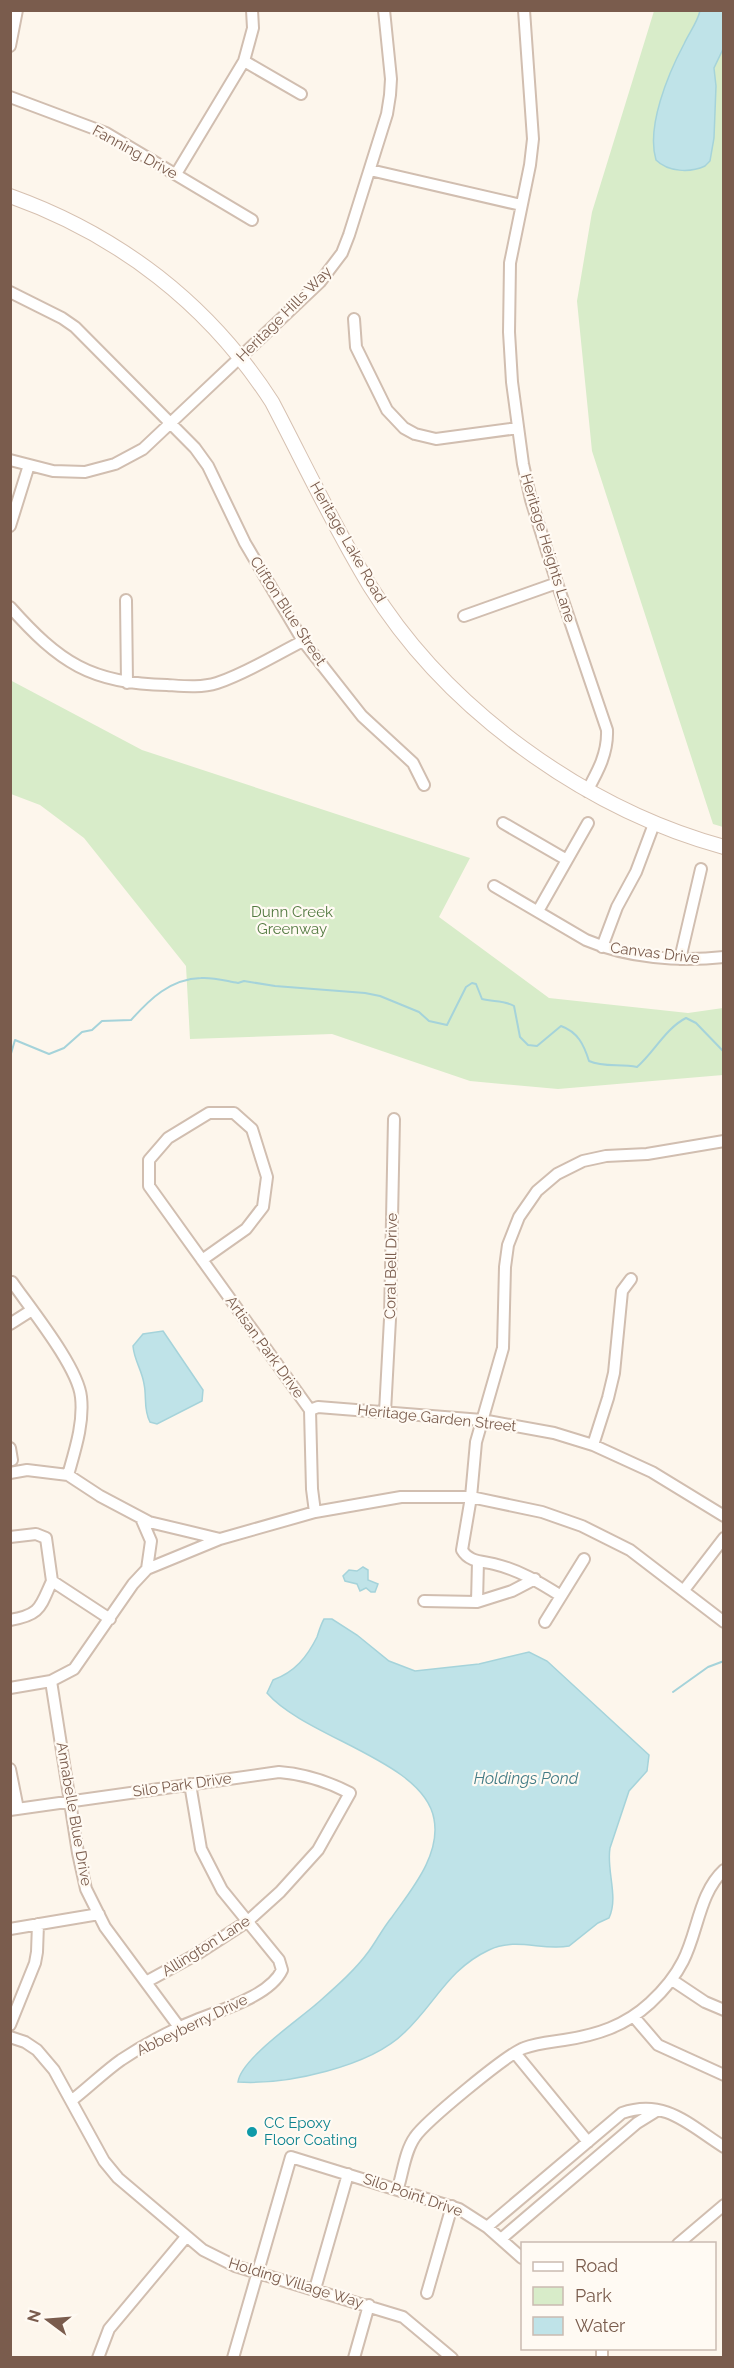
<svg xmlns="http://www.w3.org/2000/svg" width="734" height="2368" font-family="Raleway,sans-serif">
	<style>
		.green { fill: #d8ecc9 }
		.water { fill: #bfe3e8; stroke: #a5d3da; stroke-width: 1.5 }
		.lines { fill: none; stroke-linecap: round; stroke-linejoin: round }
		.stream { stroke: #a5d3da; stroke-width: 2 }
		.minor-casing { stroke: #d1beb0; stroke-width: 14 }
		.secondary-casing { stroke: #d6c0b0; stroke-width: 16 }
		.minor { stroke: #fff; stroke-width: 10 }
		.secondary { stroke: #fff; stroke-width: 14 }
		.culture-dot { fill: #0f9aa8; stroke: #fffaf3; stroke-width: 2 }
		.labels { text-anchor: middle; stroke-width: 4.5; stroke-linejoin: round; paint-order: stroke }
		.street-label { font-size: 15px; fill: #7a5c4d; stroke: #fffaf3 }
		.park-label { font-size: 15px; fill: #537a41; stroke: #fffaf3 }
		.culture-label { font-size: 15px; fill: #0d838f; stroke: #fffaf3; text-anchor: start }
		.water-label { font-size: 16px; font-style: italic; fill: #437c86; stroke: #fffaf3 }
	</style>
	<rect width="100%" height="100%" fill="#fdf6ec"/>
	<path class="green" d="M654 11H723V827L713 824 592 451 577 301 592 212Z
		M10 680 142 750 470 858 439 917 549 998 688 1013 723 1008V1075L558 1089 470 1081 332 1034 190 1039 186 966 84 838 40 805 11 794Z"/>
	<path class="water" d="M700 11H723V49L714 68 716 86 714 138 710 161 705 166C690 173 668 172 656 160 646 127 668 74 684 44 689 33 697 23 700 11Z
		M163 1331 203 1390 202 1401 157 1424 150 1422C143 1409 147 1397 144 1384 142 1370 134 1360 133 1346L143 1334Z
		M363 1567 368 1570V1580L378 1584 375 1592H371L366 1588 360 1591 357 1584 345 1581 343 1576 349 1570 357 1571Z
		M324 1619H332L357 1635 389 1661 415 1671 479 1664 529 1652 547 1661 649 1755 647 1771 629 1791 610 1848C606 1870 619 1897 609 1918L598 1923 569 1946C542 1951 516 1937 489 1950 448 1969 435 2004 405 2032 370 2067 286 2085 238 2082 241 2058 303 2017 321 2000 338 1985 356 1969 369 1951 377 1940 383 1928 392 1917 411 1890 441 1855 434 1819 424 1761 306 1738 267 1693L273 1680C295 1672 307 1657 317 1637 319 1631 321 1624 324 1619Z"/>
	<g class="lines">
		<path class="stream" d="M10 1057 15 1040 49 1054 64 1048 82 1032 92 1030 102 1021 131 1020C150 999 170 979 201 978 213 977 226 981 238 983L244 981 275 986 365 993 380 996 419 1012 429 1021 447 1025 466 987 472 983 476 984 482 999C493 1002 504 1000 514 1006L520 1037 528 1045 537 1046 561 1026C578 1032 584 1045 589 1061 604 1068 621 1063 637 1067 654 1052 666 1028 686 1018L696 1023 724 1052
			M673 1692 708 1667 724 1661"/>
		<g class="minor-casing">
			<path id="minor" d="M524 10 533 139 530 165 510 263 509 332 512 382 523 464 531 500 557 583 607 730C608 753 598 771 587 791
				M10 46 17 10
				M244 61 301 94
				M10 97 106 133 252 220
				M370 170 521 205
				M176 174 244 61 253 28 252 10
				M10 292 62 318 75 327 195 448 208 466 245 543 303 641 362 716 413 763 424 785
				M354 319 356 347 387 410 404 428 415 434 436 439 518 428
				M10 460 53 471 85 472 115 464 143 449 320 282 342 253 349 235 387 114 390 95 391 79 384 10
				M10 526 29 465
				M126 600 127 683
				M10 607C59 662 91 684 167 685 183 686 201 688 217 683 247 673 275 655 303 641
				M464 616 557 583
				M503 823 567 860
				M494 886 586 940C628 958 679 962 724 957
				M538 911 588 823
				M602 947 617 907 636 872 654 824
				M680 959 701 869
				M202 1260 246 1229 263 1207 267 1177 252 1129 234 1113H209L168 1138 149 1160V1186L310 1410 312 1489 315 1512
				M12 1282C30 1308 78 1367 81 1397 84 1423 75 1450 68 1475
				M10 1324 32 1310
				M310 1410 318 1407 482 1420 554 1433 593 1445 652 1472 724 1516
				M385 1412 390 1319 394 1119
				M593 1445 608 1398 614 1373 622 1291 631 1279
				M10 1448 12 1460
				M10 1473 27 1470 68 1475 100 1496 149 1522 220 1539
				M141 1518 151 1541 147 1569
				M10 1537 36 1534 46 1538 52 1581 110 1619
				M684 1590 724 1538
				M561 1596C539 1582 519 1570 494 1564 481 1561 469 1562 462 1550L471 1497 476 1442 503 1348 505 1267 508 1245 519 1217 537 1191 557 1174 583 1161 606 1156 647 1154 724 1141
				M424 1601 477 1602 512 1591 535 1579
				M477 1602 478 1561
				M10 1620C41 1615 40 1607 52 1581
				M545 1622 584 1559
				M51 1681 78 1853 86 1889 105 1927 179 2027
				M10 1688 51 1681 74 1669 133 1584 147 1569 220 1539 315 1512 401 1497H471L542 1512 582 1526 630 1550 724 1622
				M10 1769 18 1809
				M10 1810 279 1772C305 1774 327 1781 350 1793L318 1850 280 1892 248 1921 197 1954 146 1982
				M10 1929 99 1914
				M672 1980 705 2002 724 2010
				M634 2017 658 2045 724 2075
				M10 2025 35 1963 37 1952 38 1924
				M10 2037 25 2042 37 2050 54 2070 104 2161 118 2178 203 2250 235 2266 403 2317 452 2358
				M515 2053 588 2142
				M71 2101C88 2088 104 2072 121 2060 139 2048 159 2037 178 2028 207 2013 268 2000 282 1970L279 1960 222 1890 201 1849 190 1784
				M398 2188C403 2172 405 2151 415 2137 425 2122 507 2054 524 2048 537 2043 551 2042 564 2040 597 2035 625 2026 650 2003 663 1991 675 1977 683 1961 698 1932 699 1893 724 1870
				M487 2227 622 2113C665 2098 689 2125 724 2147
				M501 2239 637 2123 658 2110
				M678 2244 724 2205
				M315 2289 348 2174
				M427 2293 452 2206
				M98 2358 109 2329 186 2237
				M233 2358 291 2157 459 2209 487 2227 522 2258
				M354 2358 369 2305
				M602 2358V2348"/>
		</g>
		<g class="secondary-casing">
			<path id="secondary" d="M10 196C119 235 209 304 272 402 304 463 334 527 370 586 446 709 585 809 724 847"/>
		</g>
		<use href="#minor" class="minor"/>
		<use href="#secondary" class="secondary"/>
	</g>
	<circle class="culture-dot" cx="252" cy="2132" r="6"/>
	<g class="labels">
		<g class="street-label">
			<text transform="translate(135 152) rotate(29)" y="5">Fanning Drive</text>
			<text transform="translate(284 314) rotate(-45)" y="5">Heritage Hills Way</text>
			<text transform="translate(348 542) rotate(60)" y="5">Heritage Lake Road</text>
			<text transform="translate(548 548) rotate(73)" y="5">Heritage Heights Lane</text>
			<text transform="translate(288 611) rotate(57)" y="5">Clifton Blue Street</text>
			<text transform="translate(655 953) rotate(7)" y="5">Canvas Drive</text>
			<text transform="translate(391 1266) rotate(-89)" y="5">Coral Bell Drive</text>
			<text transform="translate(265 1347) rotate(54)" y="5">Artisan Park Drive</text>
			<text transform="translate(437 1418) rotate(6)" y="5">Heritage Garden Street</text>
			<text transform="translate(182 1785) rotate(-8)" y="5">Silo Park Drive</text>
			<text transform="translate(74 1814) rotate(80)" y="5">Annabelle Blue Drive</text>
			<text transform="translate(206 1946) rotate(-32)" y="5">Allington Lane</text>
			<text transform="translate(192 2025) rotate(-26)" y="5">Abbeyberry Drive</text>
			<text transform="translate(413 2195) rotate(19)" y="5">Silo Point Drive</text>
			<text transform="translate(296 2283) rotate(17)" y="5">Holding Village Way</text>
		</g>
		<g class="park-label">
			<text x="292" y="917">Dunn Creek<tspan x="292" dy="17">Greenway</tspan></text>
		</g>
		<g class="culture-label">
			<text x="264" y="2128">CC Epoxy<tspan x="264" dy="17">Floor Coating</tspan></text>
		</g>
		<g class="water-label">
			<text x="526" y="1784">Holdings Pond</text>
		</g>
	</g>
	<rect width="734" height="2368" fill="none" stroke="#7a5c4d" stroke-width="24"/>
	<rect x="521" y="2242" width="195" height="108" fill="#fffaf3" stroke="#cabbb1" stroke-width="1.5"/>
	<rect x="533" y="2262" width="30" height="9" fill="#ffffff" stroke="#cabbb1" stroke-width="1.5"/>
	<text x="575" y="2272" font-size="18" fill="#7a5c4d">Road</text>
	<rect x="533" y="2287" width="30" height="18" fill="#d8ecc9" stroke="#cabbb1" stroke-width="1.5"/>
	<text x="575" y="2302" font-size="18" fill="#7a5c4d">Park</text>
	<rect x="533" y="2317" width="30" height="18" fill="#bfe3e8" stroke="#cabbb1" stroke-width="1.5"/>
	<text x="575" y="2332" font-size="18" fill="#7a5c4d">Water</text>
	<g transform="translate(48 2320) rotate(286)" stroke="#fffaf3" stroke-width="4.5" paint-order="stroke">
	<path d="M0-4.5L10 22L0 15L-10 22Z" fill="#7a5c4d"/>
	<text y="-9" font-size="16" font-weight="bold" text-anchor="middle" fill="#7a5c4d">N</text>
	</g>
</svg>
